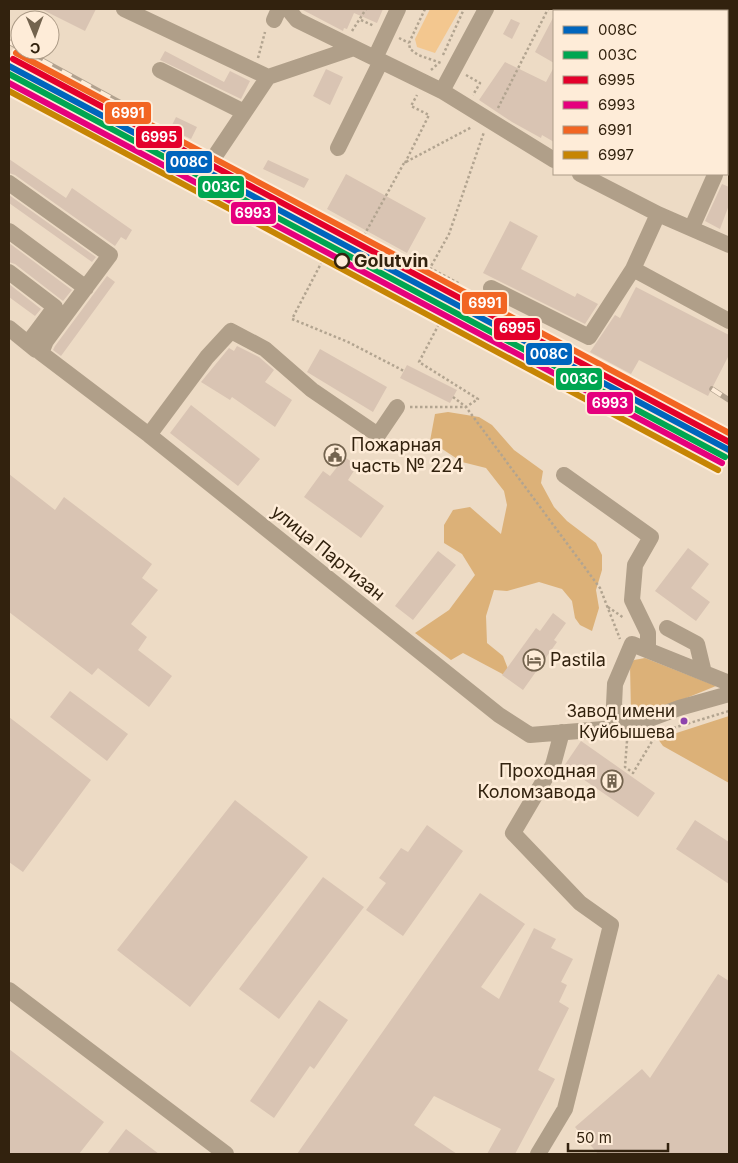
<svg xmlns="http://www.w3.org/2000/svg" width="738" height="1163" font-family="Inter,sans-serif">
	<style>
		.green { fill: #f3c78f }
		.forest { fill: #dcb178 }
		.building { fill: #d9c4b3 }
		.lines { fill: none; stroke-linecap: round; stroke-linejoin: round }
		.path { stroke: #b2a490; stroke-width: 2.5; stroke-dasharray: 2.5 2.5; stroke-linecap: butt }
		.minor { stroke: #b09f89; stroke-width: 16 }
		.rail-casing { stroke: #b2a28f; stroke-width: 5.5 }
		.rail { stroke: #feecd8; stroke-width: 4; stroke-dasharray: 11; stroke-linecap: butt }
		.rail-1-casing { stroke: #feecd8; stroke-width: 10 }
		.rail-2-casing { stroke: #feecd8; stroke-width: 10 }
		.rail-3-casing { stroke: #feecd8; stroke-width: 10 }
		.rail-4-casing { stroke: #feecd8; stroke-width: 10 }
		.rail-5-casing { stroke: #feecd8; stroke-width: 10 }
		.rail-6-casing { stroke: #feecd8; stroke-width: 10 }
		.rail-1 { stroke: #0065bd; stroke-width: 6 }
		.rail-2 { stroke: #00a651; stroke-width: 6 }
		.rail-3 { stroke: #e4002b; stroke-width: 6 }
		.rail-4 { stroke: #e5007d; stroke-width: 6 }
		.rail-5 { stroke: #f26522; stroke-width: 6 }
		.rail-6 { stroke: #c68504; stroke-width: 6 }
		.stop-dot { fill: #feecd8; stroke: #32220e; stroke-width: 2.5 }
		.bus-dot { fill: #8e44ad; stroke: #feecd8; stroke-width: 2 }
		.labels { text-anchor: middle; stroke-width: 5; stroke-linejoin: round; paint-order: stroke }
		.bus-label { font-size: 17px; fill: #32220e; stroke: #feecd8; text-anchor: end }
		.stop-label { font-size: 18px; font-weight: bold; fill: #32220e; stroke: #feecd8; text-anchor: start }
		.poi-label { font-size: 18px; fill: #32220e; stroke: #feecd8; text-anchor: start }
		.street-label { font-size: 18px; fill: #32220e; stroke: #feecd8 }
		.line-badge { stroke: #feecd8; stroke-width: 2 }
		.badge-label { font-size: 14px; text-anchor: middle; font-weight: bold; fill: #fff }
	</style>
	<rect width="100%" height="100%" fill="#eddbc5"/>
	<path class="green" d="M430 9H460L435 53 417 47 415 39Z"/>
	<path class="forest" d="M448 412 479 417 492 425 514 450 543 471 541 483 554 507 567 521 596 543 602 555V570L596 590 599 608 592 631 580 625 575 618 572 601 562 589 539 582 507 591 494 590 486 616 487 643 503 656 512 679 463 653 451 660 415 633 449 610 475 575 462 554 444 543V525L453 510 470 507 501 534 507 505 504 491 486 468 462 462 430 441 435 414Z
		M645 658 716 686 642 716H634L631 713 630 665 634 660Z
		M729 716V783L663 746 658 739Z"/>
	<path class="building" d="M41 9H96L85 31Z
		M301 9H383L377 23 354 13 347 29 344 28 343 31Z
		M554 16V63L535 52Z
		M511 19 520 23 512 39 503 34Z
		M165 51 224 82 230 71 250 81 241 99 160 60Z
		M505 62 546 82 554 67V142L542 135 541 138 512 122 479 100Z
		M326 69 343 77 330 105 313 96Z
		M176 117 197 127 191 139 170 129Z
		M9 159 66 198 72 188 132 230 126 240 121 237 115 246 15 175 9 173Z
		M268 160 309 179 304 188 263 169Z
		M346 174 426 218 407 253 327 209Z
		M722 184 729 187V205L720 229 705 221Z
		M9 195 96 257 92 262 9 203Z
		M510 221 538 236 521 269 575 297 577 293 598 304 585 324 483 273Z
		M9 243 72 290 63 301 15 264 9 262Z
		M107 276 115 282 61 356 53 350 55 346Z
		M9 284 41 309 35 316 9 297Z
		M636 287 729 335V355L708 396 639 360 631 374 590 352 615 315 620 318Z
		M237 346 259 357 274 370 265 382 292 400 275 427 232 397 230 400 201 382 229 348 234 351Z
		M320 349 387 387 373 412 307 372Z
		M407 365 457 390 450 403 400 378Z
		M191 405 260 459 238 486 170 433Z
		M345 457 357 466 348 480 384 506 361 538 304 497 323 471 330 476Z
		M9 474 55 510 64 497 152 564 142 578 158 590 131 624 147 637 138 650 172 676 149 707 98 668 92 675 9 612Z
		M688 548 709 564 691 588 710 602 696 621 655 591Z
		M438 551 456 565 413 620 395 606Z
		M553 613 566 623 554 640 557 642 523 690 502 675 536 628 540 631Z
		M70 691 128 734 107 761 50 717Z
		M9 717 91 780 23 872 9 862Z
		M581 741 655 793 638 817 564 766Z
		M235 800 308 857 190 1007 117 950Z
		M695 820 729 842V884L676 849Z
		M427 825 463 851 403 936 366 910 386 883 379 878 401 848 408 852Z
		M323 877 364 907 279 1019 239 989Z
		M480 893 525 924 481 987 499 999 534 928 556 939 551 948 573 959 561 982 567 985 559 1002 569 1008 538 1070 555 1079 515 1154H487L501 1129 434 1096 414 1125 457 1154H297Z
		M718 974 729 981V1154H598L575 1127 642 1069 650 1078Z
		M319 1000 348 1020 314 1069 310 1066 274 1118 250 1101Z
		M9 1049 104 1122 79 1154H9Z
		M126 1129 159 1154H107Z"/>
	<g class="lines">
		<path class="path" d="M425 9 409 43 410 49 418 55 441 63
			M361 20 374 26
			M352 31 366 9
			M399 38 409 43
			M443 55 464 9
			M258 58 265 32
			M431 70 440 62
			M466 75 480 83 473 95
			M498 108 548 9
			M405 163 429 115 411 106 417 95
			M301 208 302 206 362 239 404 163 472 127
			M301 208 339 229 292 319 348 342 404 371
			M282 230 281 232 373 282 374 280
			M453 397 466 407 600 588 620 639
			M410 407H466L478 399 419 362 460 284 430 268 449 234 484 132
			M608 607 624 618
			M627 741 625 767 633 773 657 733 729 711"/>
		<path class="minor" d="M124 9 268 77
			M288 9 297 20 442 91 554 160
			M651 11 652 9
			M274 20 279 9
			M727 54 729 55
			M375 58 398 9
			M160 70 244 112
			M442 91 486 9
			M338 148 381 61
			M217 153 268 77 354 48
			M580 174 658 214 729 245
			M9 183 110 255 46 341 41 353 149 435
			M692 227 715 175
			M9 231 86 288
			M633 269 729 321
			M9 272 55 307 28 343
			M491 288 589 337 633 269 658 214
			M9 328 36 350
			M397 407 378 435 312 390 265 349 231 331 207 357 149 435 499 715 530 735 628 727 679 708 729 694
			M564 475 651 537 635 565 632 600 648 633V650
			M667 628 697 644 704 673
			M624 727 614 705 615 684 632 644 729 683
			M9 990 226 1154
			M538 1154 565 1109 611 925 580 903 513 833 553 765 562 732"/>
		<g class="rail-casing">
			<path id="rail" d="M9 42 20 48
				M23 50 141 114
				M712 389 729 400"/>
		</g>
		<use href="#rail" class="rail"/>
		<g class="rail-1-casing">
			<path id="rail-1" d="M9 66 729 450"/>
		</g>
		<g class="rail-2-casing">
			<path id="rail-2" d="M9 74 725 457"/>
		</g>
		<g class="rail-3-casing">
			<path id="rail-3" d="M13 59 729 442"/>
		</g>
		<g class="rail-4-casing">
			<path id="rail-4" d="M9 83 722 463"/>
		</g>
		<g class="rail-5-casing">
			<path id="rail-5" d="M16 53 729 433"/>
		</g>
		<g class="rail-6-casing">
			<path id="rail-6" d="M9 91 718 470"/>
		</g>
		<use href="#rail-1" class="rail-1"/>
		<use href="#rail-2" class="rail-2"/>
		<use href="#rail-3" class="rail-3"/>
		<use href="#rail-4" class="rail-4"/>
		<use href="#rail-5" class="rail-5"/>
		<use href="#rail-6" class="rail-6"/>
	</g>
	<defs>
		<g id="civic-ring" transform="scale(1.125)"><circle r="9.5" fill="#feecd8" stroke="#73634e" stroke-width="1.5"/><path d="M-.6-6.5H3V-4.5H.6V-3L4-1V1h2V6H-6V1h2V-1L-.6-3ZM-1.2 2.5V6h2.4V2.5Z" fill="#73634e"/></g>
		<g id="hotel-ring" transform="scale(1.125)"><circle r="9.5" fill="#feecd8" stroke="#73634e" stroke-width="1.5"/><path d="M-6-4.5h1.5V1H6V5H4.5V3h-9V5H-6ZM-4 0a1.8 1.8 0 1 1 3.6 0ZM.5 0V-2.5h3Q6-2.5 6 0Z" fill="#73634e"/></g>
		<g id="building-ring" transform="scale(1.125)"><circle r="9.5" fill="#feecd8" stroke="#73634e" stroke-width="1.5"/><path d="M-4-6H4V6H1V3H-1V6H-4ZM-2.5-4.3h1.7v1.8h-1.7ZM.8-4.3h1.7v1.8H.8ZM-2.5-1h1.7V.8h-1.7ZM.8-1h1.7V.8H.8Z" fill="#73634e"/></g>
	</defs>
	<g fill-rule="evenodd">
		<use href="#civic-ring" x="335" y="455"/>
		<use href="#hotel-ring" x="534" y="660"/>
		<use href="#building-ring" x="612" y="781"/>
	</g>
	<circle class="stop-dot" cx="342" cy="261" r="7"/>
	<circle class="bus-dot" cx="684" cy="721" r="4.5"/>
	<g class="labels">
		<g class="bus-label">
			<text x="675" y="717">Завод имени<tspan x="675" dy="21">Куйбышева</tspan></text>
		</g>
		<g class="stop-label">
			<text x="354" y="267">Golutvin</text>
		</g>
		<g class="poi-label">
			<text x="351" y="451">Пожарная<tspan x="351" dy="21">часть № 224</tspan></text>
			<text x="550" y="666">Pastila</text>
			<text x="596" y="777" text-anchor="end">Проходная<tspan x="596" dy="21">Коломзавода</tspan></text>
		</g>
		<g class="street-label">
			<text transform="translate(328 553) rotate(39)" y="6">улица Партизан</text>
		</g>
	</g>
	<g class="line-badge">
		<rect x="104" y="101" width="48" height="24" rx="5" fill="#f26522"/>
		<rect x="135" y="125" width="48" height="24" rx="5" fill="#e4002b"/>
		<rect x="165" y="150" width="48" height="24" rx="5" fill="#0065bd"/>
		<rect x="197" y="175" width="48" height="24" rx="5" fill="#00a651"/>
		<rect x="230" y="201" width="47" height="24" rx="5" fill="#e5007d"/>
		<rect x="461" y="291" width="47" height="24" rx="5" fill="#f26522"/>
		<rect x="493" y="317" width="48" height="24" rx="5" fill="#e4002b"/>
		<rect x="525" y="342" width="48" height="24" rx="5" fill="#0065bd"/>
		<rect x="555" y="367" width="48" height="24" rx="5" fill="#00a651"/>
		<rect x="586" y="391" width="48" height="24" rx="5" fill="#e5007d"/>
	</g>
	<g class="badge-label">
		<text x="128" y="118">6991</text>
		<text x="159" y="142">6995</text>
		<text x="189" y="167">008С</text>
		<text x="221" y="192">003С</text>
		<text x="253" y="218">6993</text>
		<text x="485" y="308">6991</text>
		<text x="517" y="333">6995</text>
		<text x="549" y="359">008С</text>
		<text x="579" y="384">003С</text>
		<text x="610" y="408">6993</text>
	</g>
	<rect width="738" height="1163" fill="none" stroke="#32220e" stroke-width="20"/>
	<rect x="553" y="10" width="175" height="165" fill="#feecd8" stroke="#ac9b87"/>
	<rect x="563" y="26" width="25" height="8" fill="#0065bd" stroke="#ac9b87"/>
	<text x="598" y="35" font-size="15" fill="#32220e">008С</text>
	<rect x="563" y="51" width="25" height="8" fill="#00a651" stroke="#ac9b87"/>
	<text x="598" y="60" font-size="15" fill="#32220e">003С</text>
	<rect x="563" y="76" width="25" height="8" fill="#e4002b" stroke="#ac9b87"/>
	<text x="598" y="85" font-size="15" fill="#32220e">6995</text>
	<rect x="563" y="101" width="25" height="8" fill="#e5007d" stroke="#ac9b87"/>
	<text x="598" y="110" font-size="15" fill="#32220e">6993</text>
	<rect x="563" y="126" width="25" height="8" fill="#f26522" stroke="#ac9b87"/>
	<text x="598" y="135" font-size="15" fill="#32220e">6991</text>
	<rect x="563" y="151" width="25" height="8" fill="#c68504" stroke="#ac9b87"/>
	<text x="598" y="160" font-size="15" fill="#32220e">6997</text>
	<g transform="translate(35 35) rotate(179)"><circle r="24" fill="#feecd8" stroke="#ac9b87"/>
	<path d="M0-4L9 19L0 12L-9 19Z" fill="#73634e"/>
	<text y="-8" font-size="14" font-weight="bold" text-anchor="middle" fill="#32220e">С</text>
	</g>
	<path d="M568 1143v8h100v-8" fill="none" stroke="#32220e" stroke-width="2.5"/>
	<text x="576" y="1143" font-size="15" fill="#32220e" stroke="#feecd8" stroke-width="4" paint-order="stroke">50 m</text>
</svg>
